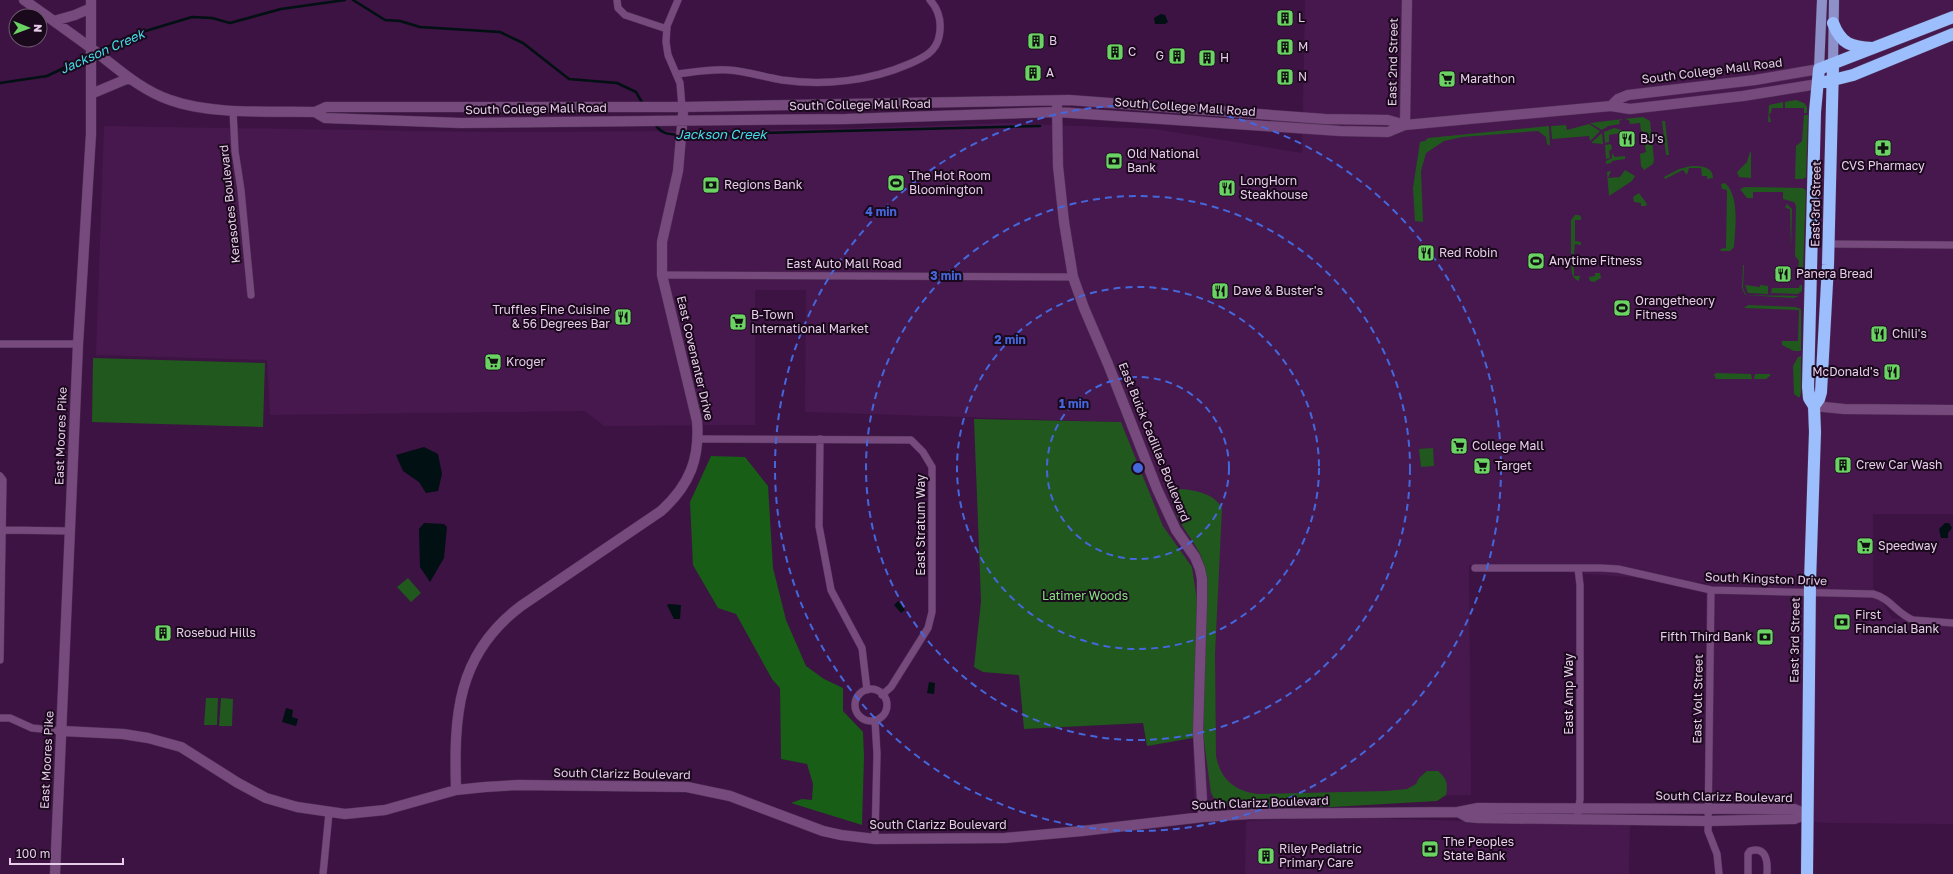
<svg xmlns="http://www.w3.org/2000/svg" width="1953" height="874" font-family="'Golos Text',sans-serif">
	<style>
		.built { fill: #47184d }
		.green { fill: #21581e }
		.forest { fill: #185e16 }
		.water { fill: #011012 }
		.lines { fill: none; stroke-linecap: round; stroke-linejoin: round }
		.stream { stroke: #011012; stroke-width: 2.5 }
		.street-casing { stroke: #513157; stroke-width: 8 }
		.secondary-casing { stroke: #513157; stroke-width: 11 }
		.primary-casing { stroke: #513157; stroke-width: 11 }
		.highway-casing { stroke: #513157; stroke-width: 13 }
		.street { stroke: #764a7c; stroke-width: 7 }
		.secondary { stroke: #764a7c; stroke-width: 10 }
		.primary { stroke: #8d90c9; stroke-width: 10 }
		.highway { stroke: #9cbefc; stroke-width: 12 }
		.ring { fill: none; stroke: #4567dc; stroke-width: 2; stroke-dasharray: 7 5 }
		.labels { text-anchor: middle; stroke-width: 4; stroke-linejoin: round; paint-order: stroke }
		.poi-label { font-size: 12px; fill: #e7cdea; stroke: #1a091c; text-anchor: start }
		.street-label { font-size: 12px; fill: #e7cdea; stroke: #1a091c }
		.park-label { font-size: 12px; fill: #88e181; stroke: #1a091c }
		.water-label { font-size: 13px; font-style: italic; fill: #45dce7; stroke: #1a091c }
		.centre { fill: #4567dc; stroke: #1a091c; stroke-width: 2 }
		.ring-label { font-size: 12px; text-anchor: middle; font-weight: bold; fill: #4567dc; stroke: #1a091c; stroke-width: 4; stroke-linejoin: round; paint-order: stroke }
	</style>
	<rect width="100%" height="100%" fill="#3c1342"/>
	<path class="built" d="M1305 0H1953V514H1873V587L1892 618 1953 624V824L1827 823 1705 812 1706 583 1469 565 1471 795 1194 801 1193 738 1198 606 1192 567 1163 526 1121 422 805 412 806 290H755V425L604 426 585 411 270 415 267 360 96 355 104 126 484 132 695 131 858 128 1006 123 1155 129 1302 153Z
		M1346 817 1461 821 1630 822 1629 874H1245L1246 821Z"/>
	<path class="green" d="M1796 100 1804 103 1807 107V113H1804V108H1785V102Z
		M1783 102V108H1772L1771 113 1769 114 1771 122H1768L1769 105Z
		M1804 115H1808L1806 177 1803 179H1795L1796 146 1802 141Z
		M1643 117 1650 121 1654 160 1653 164 1644 170 1641 166 1640 154 1646 152 1643 131H1641L1640 123 1630 124 1629 120 1624 119Z
		M1623 119 1619 121 1620 124 1608 126 1602 130 1590 123Z
		M1662 121H1665L1669 155H1666Z
		M1589 124 1600 131 1590 141 1589 136 1552 139 1551 126 1566 125 1567 130Z
		M1549 126 1550 146 1547 144 1546 137 1538 131 1462 137 1444 141 1426 153 1421 171 1423 222 1415 221 1413 188 1420 142 1425 141 1428 138Z
		M1614 128 1622 130 1620 131V133L1609 135V142L1605 143 1604 132Z
		M1602 133 1603 144 1592 143V142Z
		M1611 144 1612 149 1609 151 1610 158 1606 159 1605 145Z
		M1750 152H1751V178L1739 177 1737 172 1747 162Z
		M1612 153 1615 157 1625 156V159L1612 161 1611 163 1606 164V161L1612 158Z
		M1691 166C1700 166 1713 166 1713 178L1707 179V176H1702L1701 168H1689L1687 175 1683 170 1665 179 1664 177 1679 169Z
		M1625 170 1635 176 1632 181 1609 196 1607 172 1611 171 1608 178 1620 177Z
		M1725 183C1740 196 1735 229 1734 247L1730 251H1721L1720 249 1726 248 1727 190 1722 189 1721 184Z
		M1745 187 1802 188 1806 190 1803 269H1798L1799 261 1795 256 1796 206 1794 202 1783 199V192H1753V198H1747L1740 189Z
		M1639 193 1647 204 1646 206H1641V203L1634 202 1633 197Z
		M1787 204 1792 209 1791 249 1790 209 1785 208Z
		M1575 215H1579L1581 217V220H1575V241L1581 242V245L1575 244 1574 254H1571V220Z
		M1571 257H1574V276H1580L1579 281C1570 278 1571 266 1571 257Z
		M1743 265H1744L1743 288 1746 295 1799 296 1793 298 1745 295 1742 288Z
		M1595 273H1600L1601 278 1594 282 1590 281 1589 277 1595 276Z
		M1745 285 1760 287V285L1768 286V294L1748 293Z
		M1800 285H1802V291L1798 294 1771 293 1772 288H1799Z
		M1748 305 1795 307 1801 309V351H1794L1782 345V341H1798L1799 310 1744 308Z
		M1801 356V392L1800 397H1798L1794 394 1793 366 1798 357Z
		M93 358 265 363 263 427 92 422Z
		M1716 373 1751 374 1752 379H1716L1714 375Z
		M1755 374H1769L1771 375 1766 379H1754Z
		M974 419 1121 422 1163 526 1192 567 1198 606 1193 738 1147 746 1143 723 1024 729 1019 675 983 672 974 667 981 601Z
		M1433 448 1434 466 1421 467 1419 449Z
		M1181 489C1195 490 1215 494 1222 508L1215 654 1216 756C1221 780 1234 790 1257 794L1386 791 1407 789 1416 784 1419 778 1427 771H1438C1447 779 1448 783 1446 795L1437 801 1332 807 1221 806 1215 800 1211 793 1203 734 1206 577C1204 571 1203 563 1201 556 1192 536 1169 516 1174 492Z
		M408 578 421 593 411 602 397 587Z
		M206 698H218L217 725H204Z
		M221 698 233 699 232 726H219Z"/>
	<path class="forest" d="M711 456 745 457 768 486 773 568 786 620 806 666 824 679 843 688V711L863 732 864 757 862 825 791 803 802 799 812 800 813 784 807 764 781 759 780 688 772 679 736 614 718 608 693 565 690 502Z"/>
	<path class="water" d="M1161 14 1165 15 1168 22 1165 24H1155L1154 18Z
		M424 447 438 454 442 474 438 491 426 493 419 482 403 471 396 455Z
		M424 523 444 524 447 527 444 558 430 582 420 567 419 529Z
		M1945 523H1949L1952 528 1948 533V538H1941L1939 529Z
		M898 601 905 610 901 613 894 605Z
		M669 604 681 605 680 619H674L667 605Z
		M929 682 935 683 934 694 927 693Z
		M286 708 293 710 292 717 298 719 296 726 282 722Z"/>
	<g class="lines">
		<path class="stream" d="M353 0 385 20 400 21 420 27 500 32 523 43 569 79 617 83 636 92 643 104
			M99 51 129 36 192 17 212 18 230 23 281 9 345 0
			M0 83 47 76 89 56
			M655 124C661 134 668 134 679 135
			M684 135 1040 126"/>
		<g class="street-casing">
			<path id="street" d="M617 0 618 8 625 15 667 29
				M678 0 667 26 666 42 668 55 680 83 682 107
				M677 74C694 72 711 69 728 70 746 71 764 77 782 80 824 86 870 81 909 64 923 58 936 52 939 37 942 23 939 10 930 0
				M233 110 235 151 241 190 251 295
				M1829 244 1953 245
				M662 275 1073 277
				M0 344H78
				M698 439 911 440 923 452 932 467V612L928 628 891 687 882 695
				M820 439 819 526 831 590 862 648 867 690
				M0 476 3 480 0 660
				M4 530 71 531
				M1475 568H1601L1618 569 1711 590 1873 594C1890 598 1897 614 1913 620L1953 623
				M1711 590 1708 831 1717 854 1719 874
				M855 705a16 16 0 1 1 32 0a16 16 0 1 1-32 0Z
				M0 718H10L32 728 62 731
				M875 720 877 754 875 839
				M1577 819 1580 799V585L1578 568
				M323 874 329 813
				M1748 874V854L1750 851C1766 846 1768 861 1767 874"/>
		</g>
		<g class="secondary-casing">
			<path id="secondary" d="M24 0C47 16 69 32 91 48 116 67 140 90 170 100 211 115 271 111 315 112L326 107H682L1069 100 1325 119 1388 120 1405 125
				M54 21 75 15 91 8
				M91 94 129 78
				M1057 106 1058 166 1064 222 1073 277 1084 308 1108 364 1157 489 1176 530 1195 557 1200 569 1202 579V602L1198 732 1203 817
				M1611 106 1618 99 1628 95 1755 80 1819 69
				M315 112 325 118 461 123 846 119 1057 112 1340 131 1388 132 1405 125 1611 106 1630 109 1743 96 1818 84
				M1405 125 1407 0
				M1814 406 1844 409 1953 410
				M62 731 123 734 148 738 181 747 238 783 266 798 297 807 345 814 385 810 456 790 485 787 518 785 687 787 730 796 823 831 841 835 875 839 1005 838 1082 831 1203 817 1249 814 1458 812 1478 808 1794 809 1807 814
				M456 790C454 716 456 655 521 606L661 511C690 485 700 458 697 421L662 275V242L678 171 683 114
				M1458 812 1467 817 1478 818 1708 821 1794 819 1807 814
				M55 874 78 344 91 134V0"/>
		</g>
		<g class="primary-casing">
			<path id="primary" d="M1833 65 1834 0
				M1819 69 1822 0"/>
		</g>
		<g class="highway-casing">
			<path id="highway" d="M1833 23C1841 44 1851 47 1872 48
				M1825 82 1853 75 1953 34
				M1814 406 1819 399 1821 392 1828 265 1833 65
				M1807 874 1810 582 1815 432 1814 406 1809 398 1808 387 1815 112 1819 69 1953 17"/>
		</g>
		<use href="#street" class="street"/>
		<use href="#secondary" class="secondary"/>
		<use href="#primary" class="primary"/>
		<use href="#highway" class="highway"/>
	</g>
	<g class="ring">
		<circle cx="1138" cy="468" r="91"/>
		<circle cx="1138" cy="468" r="181"/>
		<circle cx="1138" cy="468" r="272"/>
		<circle cx="1138" cy="468" r="363"/>
	</g>
	<defs>
		<g id="building-square" transform="scale(0.9)"><rect x="-9" y="-9" width="18" height="18" rx="4" fill="#6ad363" stroke="#1a091c"/><path d="M-4-6H4V6H1V3H-1V6H-4ZM-2.5-4.3h1.7v1.8h-1.7ZM.8-4.3h1.7v1.8H.8ZM-2.5-1h1.7V.8h-1.7ZM.8-1h1.7V.8H.8Z" fill="#111"/></g>
		<g id="supermarket-square" transform="scale(0.9)"><rect x="-9" y="-9" width="18" height="18" rx="4" fill="#6ad363" stroke="#1a091c"/><path d="M-6-5.5h2.5l.6 2H6L4.5 2H-2.5L-4.4-4H-6ZM-1.5 3.2a1.3 1.3 0 1 0 .1 0ZM3 3.2a1.3 1.3 0 1 0 .1 0Z" fill="#111"/></g>
		<g id="restaurant-square" transform="scale(0.9)"><rect x="-9" y="-9" width="18" height="18" rx="4" fill="#6ad363" stroke="#1a091c"/><path d="M-5-6h1v4h1v-4h1v4h1v-4h1v5L-1.5 .5V6h-2V.5L-5-1ZM5-6V6H3V1.5H1.5Q1.5-4 5-6Z" fill="#111"/></g>
		<g id="pharmacy-square" transform="scale(0.9)"><rect x="-9" y="-9" width="18" height="18" rx="4" fill="#6ad363" stroke="#1a091c"/><path d="M-2-6h4v4h4v4h-4v4h-4v-4h-4v-4h4Z" fill="#111"/></g>
		<g id="bank-square" transform="scale(0.9)"><rect x="-9" y="-9" width="18" height="18" rx="4" fill="#6ad363" stroke="#1a091c"/><path d="M-6-4H6V4H-6ZM0-2.3a2.3 2.3 0 1 0 0 4.6a2.3 2.3 0 1 0 0-4.6Z" fill="#111"/></g>
		<g id="stadium-square" transform="scale(0.9)"><rect x="-9" y="-9" width="18" height="18" rx="4" fill="#6ad363" stroke="#1a091c"/><path d="M0-5a6.5 5 0 1 0 0 10a6.5 5 0 1 0 0-10ZM-3.5-1.8h7v3.6h-7Z" fill="#111"/></g>
	</defs>
	<g fill-rule="evenodd">
		<use href="#building-square" x="1285" y="18"/>
		<use href="#building-square" x="1036" y="41"/>
		<use href="#building-square" x="1285" y="47"/>
		<use href="#building-square" x="1115" y="52"/>
		<use href="#building-square" x="1177" y="56"/>
		<use href="#building-square" x="1207" y="58"/>
		<use href="#building-square" x="1033" y="73"/>
		<use href="#building-square" x="1285" y="77"/>
		<use href="#supermarket-square" x="1447" y="79"/>
		<use href="#restaurant-square" x="1627" y="139"/>
		<use href="#pharmacy-square" x="1883" y="148"/>
		<use href="#bank-square" x="1114" y="161"/>
		<use href="#stadium-square" x="896" y="183"/>
		<use href="#bank-square" x="711" y="185"/>
		<use href="#restaurant-square" x="1227" y="188"/>
		<use href="#restaurant-square" x="1426" y="253"/>
		<use href="#stadium-square" x="1536" y="261"/>
		<use href="#restaurant-square" x="1783" y="274"/>
		<use href="#restaurant-square" x="1220" y="291"/>
		<use href="#stadium-square" x="1622" y="308"/>
		<use href="#restaurant-square" x="623" y="317"/>
		<use href="#supermarket-square" x="738" y="322"/>
		<use href="#restaurant-square" x="1879" y="334"/>
		<use href="#supermarket-square" x="493" y="362"/>
		<use href="#restaurant-square" x="1892" y="372"/>
		<use href="#supermarket-square" x="1459" y="446"/>
		<use href="#building-square" x="1843" y="465"/>
		<use href="#supermarket-square" x="1482" y="466"/>
		<use href="#supermarket-square" x="1865" y="546"/>
		<use href="#bank-square" x="1842" y="622"/>
		<use href="#building-square" x="163" y="633"/>
		<use href="#bank-square" x="1765" y="637"/>
		<use href="#bank-square" x="1430" y="849"/>
		<use href="#building-square" x="1266" y="856"/>
	</g>
	<g class="labels">
		<g class="poi-label">
			<text x="1298" y="22">L</text>
			<text x="1049" y="45">B</text>
			<text x="1298" y="51">M</text>
			<text x="1128" y="56">C</text>
			<text x="1164" y="60" text-anchor="end">G</text>
			<text x="1220" y="62">H</text>
			<text x="1046" y="77">A</text>
			<text x="1298" y="81">N</text>
			<text x="1460" y="83">Marathon</text>
			<text x="1640" y="143">BJ's</text>
			<text x="1127" y="158">Old National<tspan x="1127" dy="14">Bank</tspan></text>
			<text x="1883" y="170" text-anchor="middle">CVS Pharmacy</text>
			<text x="909" y="180">The Hot Room<tspan x="909" dy="14">Bloomington</tspan></text>
			<text x="1240" y="185">LongHorn<tspan x="1240" dy="14">Steakhouse</tspan></text>
			<text x="724" y="189">Regions Bank</text>
			<text x="1439" y="257">Red Robin</text>
			<text x="1549" y="265">Anytime Fitness</text>
			<text x="1796" y="278">Panera Bread</text>
			<text x="1233" y="295">Dave &amp; Buster's</text>
			<text x="1635" y="305">Orangetheory<tspan x="1635" dy="14">Fitness</tspan></text>
			<text x="610" y="314" text-anchor="end">Truffles Fine Cuisine<tspan x="610" dy="14">&amp; 56 Degrees Bar</tspan></text>
			<text x="751" y="319">B-Town<tspan x="751" dy="14">International Market</tspan></text>
			<text x="1892" y="338">Chili's</text>
			<text x="506" y="366">Kroger</text>
			<text x="1879" y="376" text-anchor="end">McDonald's</text>
			<text x="1472" y="450">College Mall</text>
			<text x="1856" y="469">Crew Car Wash</text>
			<text x="1495" y="470">Target</text>
			<text x="1878" y="550">Speedway</text>
			<text x="1855" y="619">First<tspan x="1855" dy="14">Financial Bank</tspan></text>
			<text x="176" y="637">Rosebud Hills</text>
			<text x="1752" y="641" text-anchor="end">Fifth Third Bank</text>
			<text x="1443" y="846">The Peoples<tspan x="1443" dy="14">State Bank</tspan></text>
			<text x="1279" y="853">Riley Pediatric<tspan x="1279" dy="14">Primary Care</tspan></text>
		</g>
		<g class="street-label">
			<text transform="translate(1393 62) rotate(-89)" y="4">East 2nd Street</text>
			<text transform="translate(1712 71) rotate(-7)" y="4">South College Mall Road</text>
			<text transform="translate(860 105) rotate(-1)" y="4">South College Mall Road</text>
			<text transform="translate(1185 107) rotate(4)" y="4">South College Mall Road</text>
			<text transform="translate(536 109) rotate(-1)" y="4">South College Mall Road</text>
			<text transform="translate(230 204) rotate(-96)" y="4">Kerasotes Boulevard</text>
			<text transform="translate(1816 204) rotate(-89)" y="4">East 3rd Street</text>
			<text x="844" y="268">East Auto Mall Road</text>
			<text transform="translate(695 358) rotate(77)" y="4">East Covenanter Drive</text>
			<text transform="translate(61 436) rotate(-88)" y="4">East Moores Pike</text>
			<text transform="translate(1154 442) rotate(68)" y="4">East Buick Cadillac Boulevard</text>
			<text transform="translate(921 525) rotate(-90)" y="4">East Stratum Way</text>
			<text transform="translate(1766 579) rotate(2)" y="4">South Kingston Drive</text>
			<text transform="translate(1795 640) rotate(-89)" y="4">East 3rd Street</text>
			<text transform="translate(1569 694) rotate(-90)" y="4">East Amp Way</text>
			<text transform="translate(1698 699) rotate(-89)" y="4">East Volt Street</text>
			<text transform="translate(47 760) rotate(-87)" y="4">East Moores Pike</text>
			<text transform="translate(622 774) rotate(1)" y="4">South Clarizz Boulevard</text>
			<text transform="translate(1724 797) rotate(1)" y="4">South Clarizz Boulevard</text>
			<text transform="translate(1260 803) rotate(-2)" y="4">South Clarizz Boulevard</text>
			<text x="938" y="829">South Clarizz Boulevard</text>
		</g>
		<g class="park-label">
			<text x="1085" y="600">Latimer Woods</text>
		</g>
		<g class="water-label">
			<text transform="translate(102 51) rotate(-24)" y="5">Jackson Creek</text>
			<text x="721" y="139">Jackson Creek</text>
		</g>
	</g>
	<circle cx="1138" cy="468" r="6" class="centre"/>
	<g class="ring-label">
		<text x="881" y="216">4 min</text>
		<text x="946" y="280">3 min</text>
		<text x="1010" y="344">2 min</text>
		<text x="1074" y="408">1 min</text>
	</g>
	<g transform="translate(28 28) rotate(91)"><circle r="19" fill="#1a091c" stroke="#6c576e"/>
	<path d="M0-3L7 15L0 10L-7 15Z" fill="#6ad363"/>
	<text y="-6" font-size="11" font-weight="bold" text-anchor="middle" fill="#e7cdea">N</text>
	</g>
	<path d="M10 858v6h113v-6" fill="none" stroke="#e7cdea" stroke-width="2"/>
	<text x="16" y="858" font-size="12" fill="#e7cdea" stroke="#1a091c" stroke-width="3" paint-order="stroke">100 m</text>
</svg>
